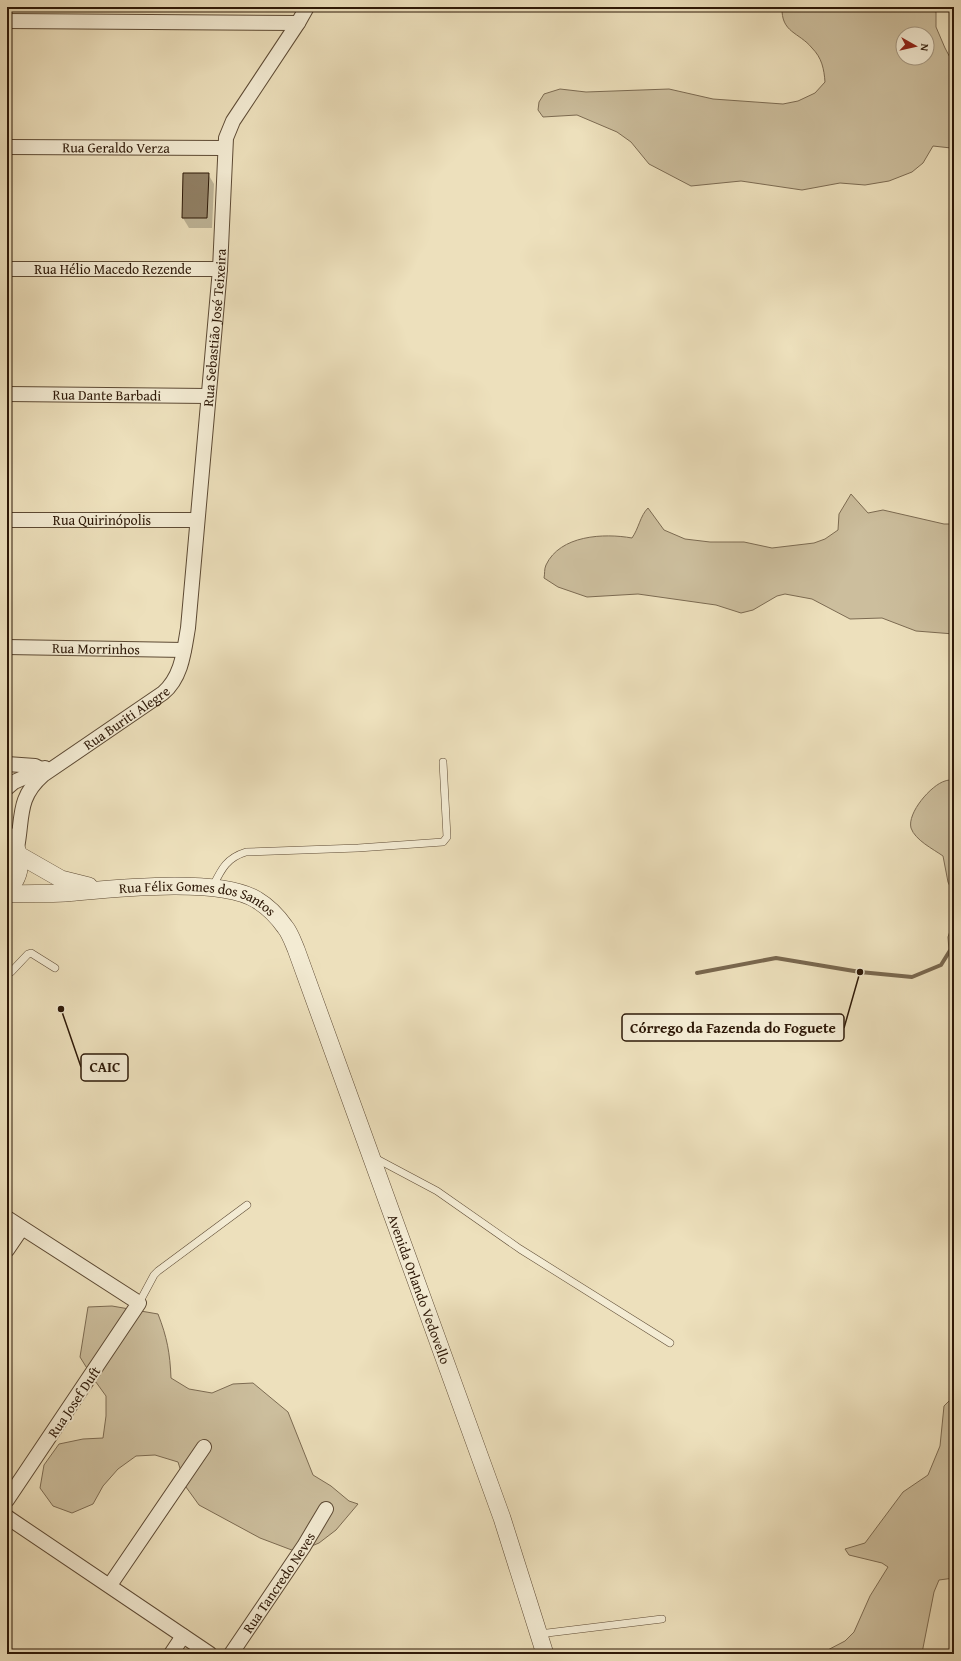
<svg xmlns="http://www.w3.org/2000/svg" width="961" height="1661" font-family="'Gentium Book Plus',serif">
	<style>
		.green { fill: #ccbe9d; stroke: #7c6b52; fill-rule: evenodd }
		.shadow { fill: #0003 }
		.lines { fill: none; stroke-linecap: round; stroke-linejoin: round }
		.stream { stroke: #79674e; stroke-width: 4 }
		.building { fill: #918065; stroke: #2d1807 }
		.service-casing { stroke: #5d4a34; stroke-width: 8 }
		.minor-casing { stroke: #5d4a34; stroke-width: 16 }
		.tertiary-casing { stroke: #5d4a34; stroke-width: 18 }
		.service { stroke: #f3ebd3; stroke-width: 7 }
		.minor { stroke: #f3ebd3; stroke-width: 14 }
		.tertiary { stroke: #f3ebd3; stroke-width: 17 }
		.labels { text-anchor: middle; stroke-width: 4; stroke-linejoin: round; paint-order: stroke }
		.street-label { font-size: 14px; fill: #2d1807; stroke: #f3ebd3 }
		.leader { fill: none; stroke: #2d1807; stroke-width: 1.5 }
		.callout-dot { fill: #2d1807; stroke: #f3ebd3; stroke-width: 1.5 }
		.callout { fill: #f3ebd3; stroke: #2d1807; stroke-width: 1.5 }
		.callout-label { font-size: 15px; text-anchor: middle; font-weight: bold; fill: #2d1807 }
	</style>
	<rect width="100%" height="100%" fill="#ede0bc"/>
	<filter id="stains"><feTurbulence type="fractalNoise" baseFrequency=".005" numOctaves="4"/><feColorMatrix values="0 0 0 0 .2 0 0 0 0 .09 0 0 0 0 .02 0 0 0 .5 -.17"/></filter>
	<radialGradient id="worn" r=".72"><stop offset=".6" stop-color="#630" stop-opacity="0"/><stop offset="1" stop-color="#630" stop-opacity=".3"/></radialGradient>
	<path class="green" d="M782 7H931V10L936 12V27L945 48 954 65V144H951V148L933 146 923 163 912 172 889 181 865 185 840 183 802 190 741 181 691 186 649 164 631 142 617 132 577 115 543 117 538 110 539 102 544 94 560 89 586 92 669 89 713 99 783 104 798 101 815 93 825 82C824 69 822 58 812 48 799 32 781 33 782 7ZM903 34H927V58H903Z
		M851 494 868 513 883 510 944 524H954V634L916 631 882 618 850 619 812 599 785 594 777 596 753 610 741 613 716 605 638 594 587 597 558 587 544 578C545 574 544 569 546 565 560 535 604 533 632 538 639 528 640 516 648 508L664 530 685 539 710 542H744L772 548 814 543 825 539 838 530 839 514Z
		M954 780V895L948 882 943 856C933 849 915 840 911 828 907 813 931 785 945 781 947 780 951 780 954 780Z
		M954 919V948L949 951 948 937Z
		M112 1306 158 1314C167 1337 170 1353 171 1378L189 1389 212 1393 233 1384 253 1383 288 1412 313 1475 331 1486 349 1501 358 1504 336 1530 319 1543 297 1552 260 1538 199 1505 186 1487 178 1462 155 1455 136 1456 118 1469 103 1486 93 1504 72 1513 53 1506 40 1488 44 1465 59 1444 83 1439 103 1438 106 1416V1396L93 1378 80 1357 88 1307Z
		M950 1400H954V1578L939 1580 934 1592 922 1653 820 1654 845 1641 854 1632 870 1596 888 1567 882 1563 849 1555 845 1549 865 1543 903 1492 928 1475 940 1446 944 1406Z"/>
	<path class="shadow" d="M208 174 214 184 212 228H189L183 218Z"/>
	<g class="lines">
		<path class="stream" d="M697 973 776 958 860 972 912 977 941 965 954 944"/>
	</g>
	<path class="building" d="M183 173H209L207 218H182Z"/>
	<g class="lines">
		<g class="service-casing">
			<path id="service" d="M212 888C221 870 226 858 246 852L358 848 443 842 447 837 443 762
				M7 971 11 972 28 954 31 953 55 968
				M375 1158 437 1191 520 1249 670 1343
				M139 1303 154 1275 158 1271 247 1205
				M539 1634 662 1619"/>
		</g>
		<g class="minor-casing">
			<g id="minor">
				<path d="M7 21 298 23"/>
				<path id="s1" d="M7 147 225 148"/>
				<path id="s2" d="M7 269H220"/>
				<path id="s3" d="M7 394 208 396"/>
				<path id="s4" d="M7 520H197"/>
				<path id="s5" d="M7 647 184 650"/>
				<path d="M7 764 35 766 41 769 42 773"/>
				<path d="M7 788 14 782 45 768"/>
				<path id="s6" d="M17 848C23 817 17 798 43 775L163 693C182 677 184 651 188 628L220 269 226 138 233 121 298 23 307 7"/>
				<path d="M7 1218 139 1303 7 1500"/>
				<path d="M7 1250 22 1228"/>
				<path d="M7 1517 210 1654"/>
				<path d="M110 1585 204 1447"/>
				<path d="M171 1654 183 1636"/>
				<path id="s7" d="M231 1654 304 1546 326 1509"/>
			</g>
		</g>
		<g class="tertiary-casing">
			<g id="tertiary">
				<path d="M7 835C23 851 24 875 7 890"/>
				<path d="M19 855 61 879 89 886"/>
				<path id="s8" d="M7 894C26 893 46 894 65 893 110 889 220 876 257 900 267 906 278 917 285 927 290 933 293 942 296 949L502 1518 545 1654"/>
			</g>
		</g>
		<use href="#service" class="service"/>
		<use href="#minor" class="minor"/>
		<use href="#tertiary" class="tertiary"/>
	</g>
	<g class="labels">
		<g class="street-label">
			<text dy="5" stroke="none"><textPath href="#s1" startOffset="109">Rua Geraldo Verza</textPath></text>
			<text dy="5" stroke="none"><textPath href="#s2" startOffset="106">Rua Hélio Macedo Rezende</textPath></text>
			<text dy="5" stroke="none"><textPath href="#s6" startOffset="598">Rua Sebastião José Teixeira</textPath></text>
			<text dy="5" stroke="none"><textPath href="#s3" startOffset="100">Rua Dante Barbadi</textPath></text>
			<text dy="5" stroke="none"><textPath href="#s4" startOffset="95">Rua Quirinópolis</textPath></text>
			<text dy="5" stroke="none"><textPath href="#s5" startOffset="89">Rua Morrinhos</textPath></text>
			<text dy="5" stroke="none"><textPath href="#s6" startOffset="181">Rua Buriti Alegre</textPath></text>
			<text dy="5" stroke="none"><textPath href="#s8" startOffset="193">Rua Félix Gomes dos Santos</textPath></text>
			<text dy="5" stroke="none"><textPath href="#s8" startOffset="678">Avenida Orlando Vedovello</textPath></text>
			<text transform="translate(74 1402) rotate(-56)" y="5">Rua Josef Duft</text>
			<text dy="5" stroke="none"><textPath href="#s7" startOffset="86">Rua Tancredo Neves</textPath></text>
		</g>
	</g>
	<path class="leader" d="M860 972L844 1028M61 1009L81 1067"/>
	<g class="callout-dot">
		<circle cx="860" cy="972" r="4"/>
		<circle cx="61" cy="1009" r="4"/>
	</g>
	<g class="callout">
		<rect x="622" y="1014" width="222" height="27" rx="4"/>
		<rect x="81" y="1054" width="47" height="27" rx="4"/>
	</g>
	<g class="callout-label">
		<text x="733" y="1033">Córrego da Fazenda do Foguete</text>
		<text x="105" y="1072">CAIC</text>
	</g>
	<rect width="961" height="1661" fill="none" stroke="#ede0bc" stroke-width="24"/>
	<rect x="8" y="8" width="945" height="1645" fill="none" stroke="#2d1807" stroke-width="2"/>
	<rect x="12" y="12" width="937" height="1637" fill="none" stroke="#2d1807"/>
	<g transform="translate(915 46) rotate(98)"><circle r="19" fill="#f3ebd3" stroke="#a49781"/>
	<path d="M0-3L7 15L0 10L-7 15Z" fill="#8f2418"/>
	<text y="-6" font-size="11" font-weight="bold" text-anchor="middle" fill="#2d1807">N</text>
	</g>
	<rect width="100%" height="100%" filter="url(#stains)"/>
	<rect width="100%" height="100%" fill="url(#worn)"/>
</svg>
